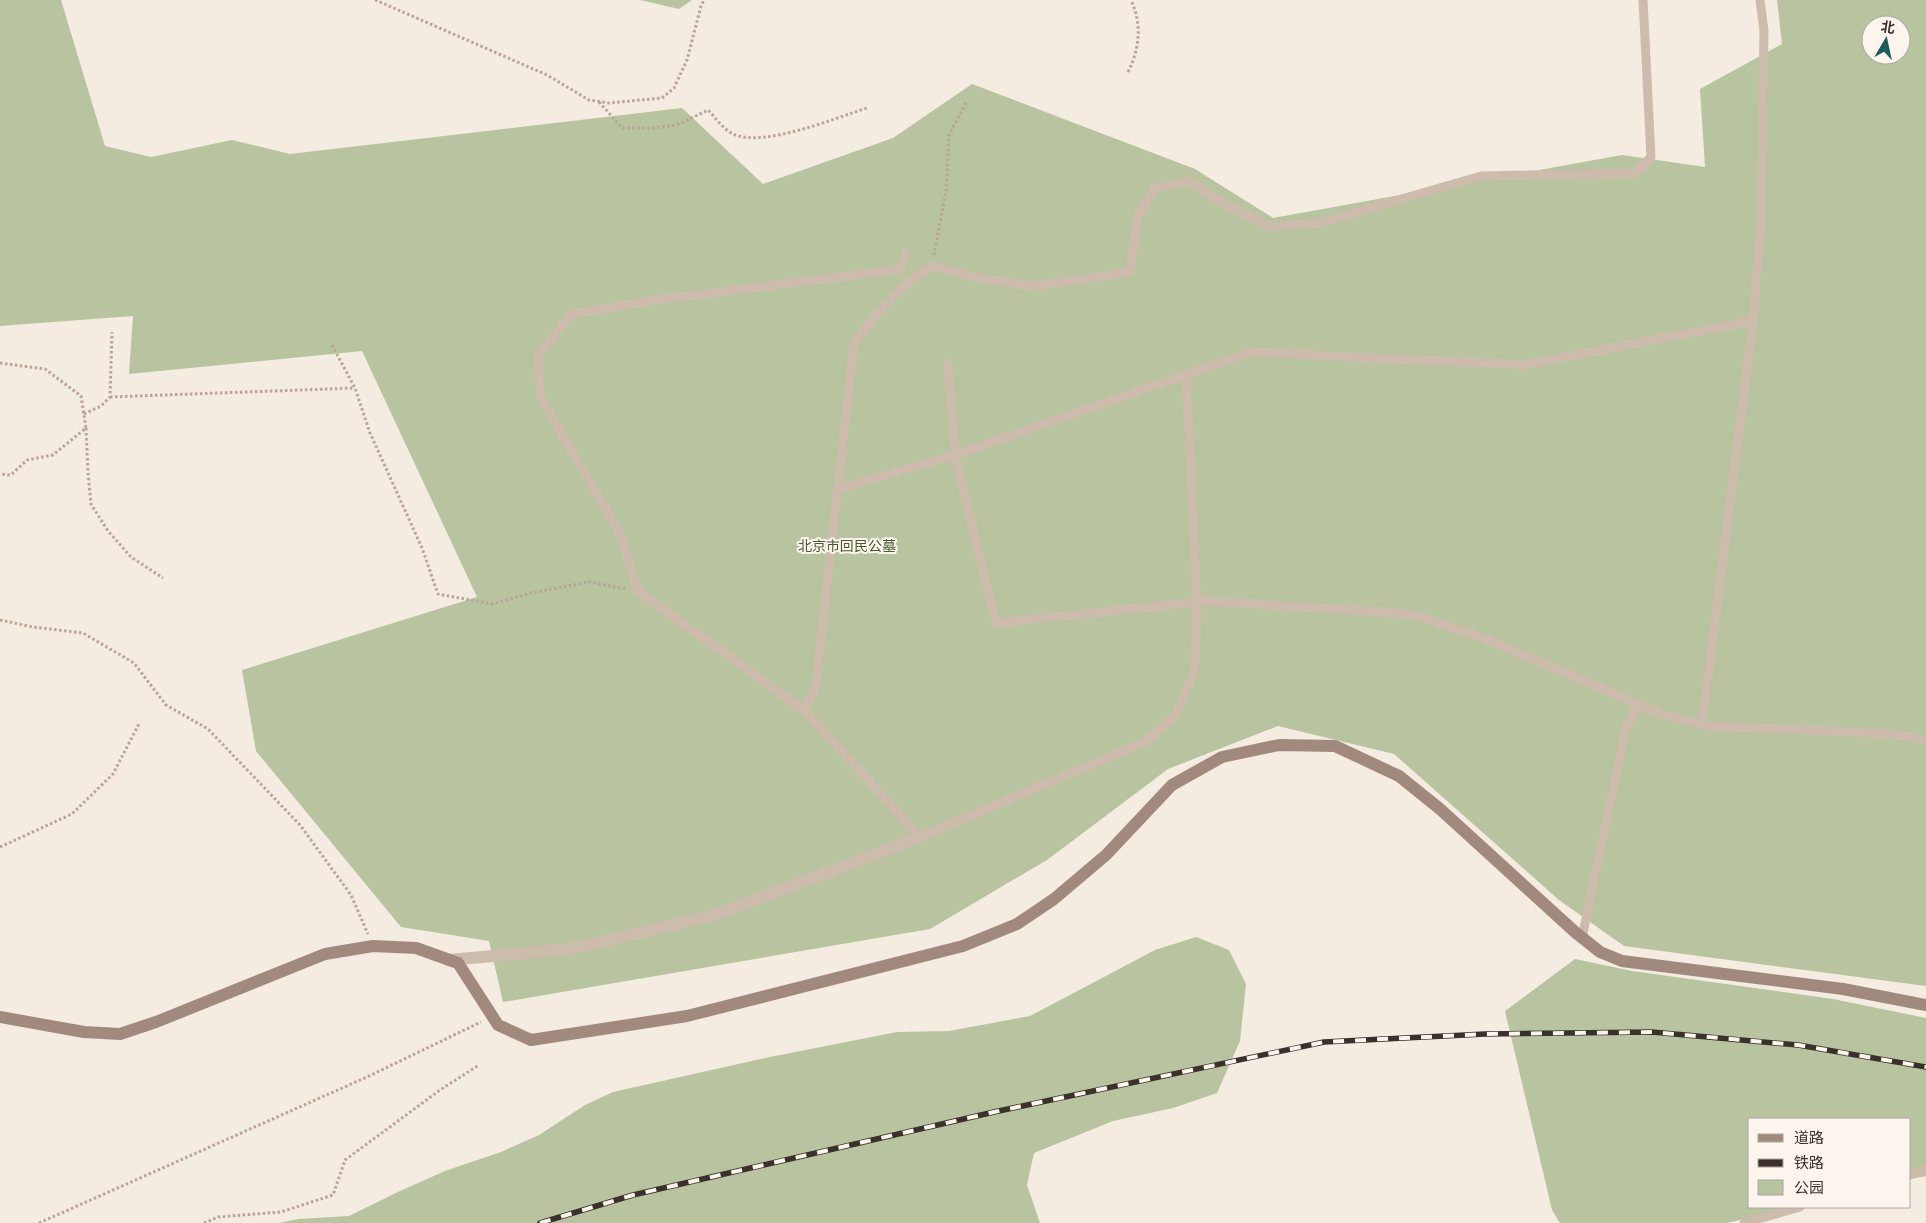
<svg xmlns="http://www.w3.org/2000/svg" width="1926" height="1223" font-family="Figtree,'Noto Sans SC',sans-serif">
	<style>
		.green { fill: #b8c4a0; fill-rule: evenodd }
		.lines { fill: none; stroke-linecap: round; stroke-linejoin: round }
		.path { stroke: #b9a596; stroke-width: 3; stroke-dasharray: 2.5 2.5; stroke-linecap: butt }
		.lane { stroke: #cdbbac; stroke-width: 9 }
		.street { stroke: #cdbbac; stroke-width: 12 }
		.secondary { stroke: #a18a7d; stroke-width: 12 }
		.rail-casing { stroke: #3b302b; stroke-width: 5.5 }
		.rail { stroke: #fbf5ee; stroke-width: 4; stroke-dasharray: 11; stroke-linecap: butt }
		.labels { text-anchor: middle; stroke-width: 4; stroke-linejoin: round; paint-order: stroke }
		.park-label { font-size: 14px; fill: #4a5a2e; stroke: #fbf5ee }
	</style>
	<rect width="100%" height="100%" fill="#f4ebe1"/>
	<path class="green" d="M0 0H61L105 146 151 157 232 140 290 154 682 108 763 184 893 138 972 84 1195 169 1273 218 1622 155 1705 167 1700 89 1782 44 1777 0H1926V986L1624 946 1559 900 1394 754 1278 726 1168 769 1047 860 930 929 503 1002 489 941 401 927 256 751 242 670 477 597 362 351 129 374 133 316 0 326ZM1871 25H1901V55H1871Z
		M640 0H692L679 9Z
		M1196 937 1229 950 1246 984 1240 1041 1217 1093 1173 1108 1113 1121 1034 1153 1027 1185 1040 1223H279L298 1219 349 1216 400 1191 445 1171 501 1152 539 1135 585 1105 613 1092 770 1057 897 1032 949 1031 1030 1016 1155 950Z
		M1575 959 1632 971 1833 999 1926 1018V1176L1910 1179V1119H1750V1207H1795L1727 1223H1560L1552 1210 1505 1011Z"/>
	<g class="lines">
		<path class="path" d="M375 0 547 75 589 100 609 103 662 98 674 88 687 60 701 6 704 0
			M1128 72C1140 48 1142 24 1131 0
			M599 102 622 128H653L677 125 708 110C715 117 724 130 733 134 764 148 835 118 867 108
			M934 255 946 191 949 135 967 101
			M332 345 355 388 370 433 422 548 438 594 492 604 531 593 589 582 625 589
			M0 363 45 369 81 396 86 428 53 455 27 460 11 475 0 474
			M110 397 355 388
			M84 414 101 406 110 397 112 332
			M86 428 88 473 91 504 108 531 131 557 163 578
			M0 620 33 627 83 633 134 663 166 705 208 729 300 825 351 895 368 934
			M0 847 72 814 113 774 140 722
			M39 1223 367 1077 481 1022
			M204 1223 218 1217 281 1212 333 1195 345 1160 440 1090 479 1065"/>
		<path class="lane" d="M906 253 900 269 656 300 572 314 538 355 540 396 620 534 638 591 805 711 816 686 854 344C873 315 903 284 932 266L982 279 1035 286 1130 272 1138 216 1155 188 1189 181 1219 201 1270 227 1319 223 1481 176 1635 173 1651 157 1643 0
			M1753 321 1761 224 1764 31 1760 0
			M948 363 955 455 996 623 1206 601 1412 614 1491 641 1661 714 1709 726 1895 734 1926 740
			M838 489 955 455 1251 352 1523 365 1753 321 1702 724
			M805 711 920 837 1145 742 1175 716 1195 670 1197 601 1186 374
			M1582 938 1625 731 1638 704
			M1910 1175 1926 1170
			M1744 1223 1800 1207"/>
		<path class="street" d="M448 960 570 949 715 915 920 837"/>
		<path class="secondary" d="M0 1017 84 1032 120 1034 156 1022 325 954 373 946 416 948 458 963 498 1025 531 1040 687 1016 963 946 1017 924 1054 899 1106 855 1172 785 1222 757 1279 745 1335 746 1399 776 1440 809 1575 932 1600 952 1622 961 1843 989 1926 1005"/>
		<g class="rail-casing">
			<path id="rail" d="M540 1223 633 1195 994 1112 1324 1042 1485 1034 1652 1032 1798 1045 1926 1067"/>
		</g>
		<use href="#rail" class="rail"/>
	</g>
	<g class="labels">
		<g class="park-label">
			<text x="847" y="551">北京市回民公墓</text>
		</g>
	</g>
	<rect x="1748" y="1118" width="162" height="90" fill="#fbf5ee" stroke="#aea6a0"/>
	<rect x="1758" y="1134" width="25" height="8" fill="#a18a7d" stroke="#aea6a0"/>
	<text x="1794" y="1143" font-size="15" fill="#3b302b">道路</text>
	<rect x="1758" y="1159" width="25" height="8" fill="#3b302b" stroke="#aea6a0"/>
	<text x="1794" y="1168" font-size="15" fill="#3b302b">铁路</text>
	<rect x="1758" y="1180" width="25" height="15" fill="#b8c4a0" stroke="#aea6a0"/>
	<text x="1794" y="1193" font-size="15" fill="#3b302b">公园</text>
	<g transform="translate(1886 40) rotate(9)"><circle r="24" fill="#fbf5ee" stroke="#aea6a0"/>
	<path d="M0-4L9 19L0 12L-9 19Z" fill="#1f5a5e"/>
	<text y="-8" font-size="14" font-weight="bold" text-anchor="middle" fill="#3b302b">北</text>
	</g>
</svg>
